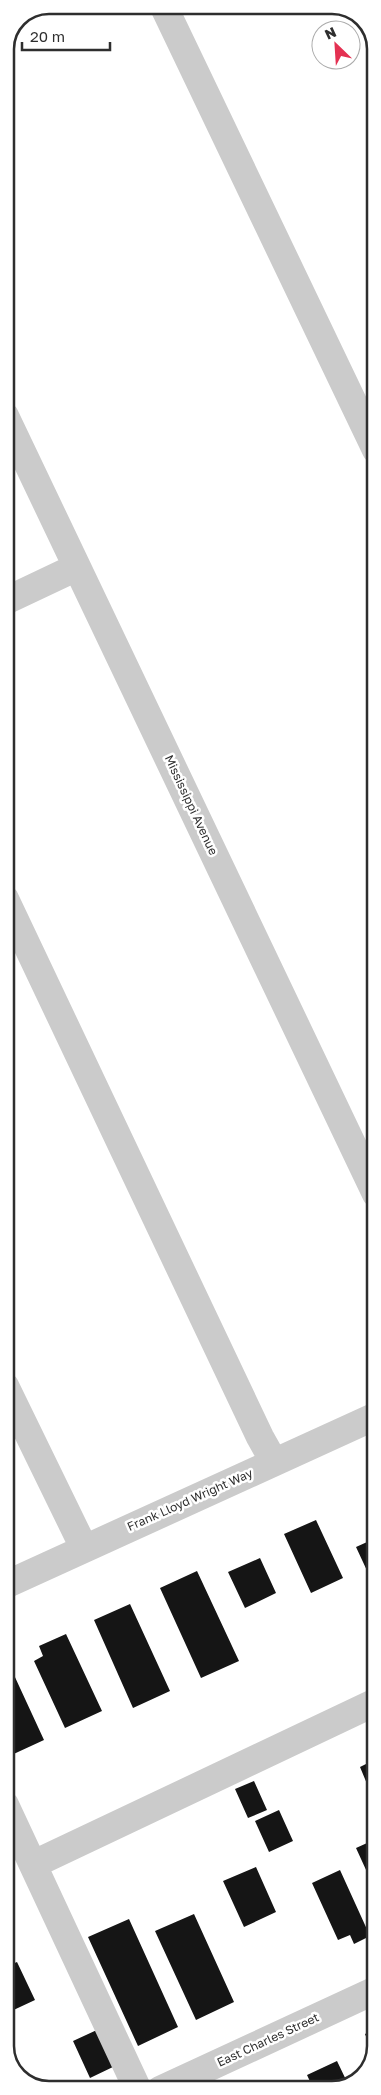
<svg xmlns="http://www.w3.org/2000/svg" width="381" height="2095" font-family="'Golos Text',sans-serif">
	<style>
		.building { fill: #151515 }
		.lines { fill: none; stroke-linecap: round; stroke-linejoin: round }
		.minor { stroke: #cbcbcb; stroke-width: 28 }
		.labels { text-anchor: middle; stroke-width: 5; stroke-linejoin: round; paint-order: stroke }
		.street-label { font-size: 12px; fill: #2e2e2e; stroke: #fff }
		.rim { fill: none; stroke: #2e2e2e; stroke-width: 2.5 }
	</style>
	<rect width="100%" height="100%" fill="#fff"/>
	<path class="building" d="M316 1520 343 1578 311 1593 284 1534Z
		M376 1538V1590L356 1547Z
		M260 1558 276 1593 245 1608 228 1572Z
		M197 1571 239 1661 201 1678 160 1588Z
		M130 1604 170 1691 133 1708 94 1620Z
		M66 1634 102 1711 65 1728 34 1661 43 1656 39 1646Z
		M8 1662 44 1740 5 1758V1664Z
		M376 1759V1788L370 1791 360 1767Z
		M254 1781 267 1810 248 1818 235 1789Z
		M279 1810 293 1841 269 1852 255 1821Z
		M376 1839V1907L366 1885 372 1883 356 1848Z
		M256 1867 276 1912 244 1927 223 1881Z
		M340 1870 370 1936 354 1944 350 1935 338 1940 312 1883Z
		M194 1914 234 2002 196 2020 155 1931Z
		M129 1919 178 2027 138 2046 88 1937Z
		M17 1962 35 2000 5 2014V1967Z
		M99 2029 115 2066 90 2078 73 2041Z
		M376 2029V2046L373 2053 365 2034Z
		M16 2056 29 2083 18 2077 9 2059Z
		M337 2061 348 2084 338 2090H314L307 2075Z
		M277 2083 280 2090H262Z"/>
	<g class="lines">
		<path class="minor" d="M163 5 376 450
			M5 416 376 1194
			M5 601 77 567
			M5 899 260 1437 274 1462
			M5 1386 84 1548
			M5 1585 376 1416
			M5 1805 138 2090
			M34 1864 376 1702
			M160 2090 376 1990"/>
	</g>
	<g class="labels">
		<g class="street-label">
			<text transform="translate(191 805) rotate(65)" y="4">Mississippi Avenue</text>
			<text transform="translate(190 1500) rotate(-24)" y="4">Frank Lloyd Wright Way</text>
			<text transform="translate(268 2040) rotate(-25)" y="4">East Charles Street</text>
		</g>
	</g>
	<path d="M0 0H381V2095H0ZM49 14H332A35 35 0 0 1 367 49V2046A35 35 0 0 1 332 2081H49A35 35 0 0 1 14 2046V49A35 35 0 0 1 49 14Z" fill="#fff" fill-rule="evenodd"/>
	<path class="rim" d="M49 14H332A35 35 0 0 1 367 49V2046A35 35 0 0 1 332 2081H49A35 35 0 0 1 14 2046V49A35 35 0 0 1 49 14Z"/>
	<g transform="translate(336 45) rotate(335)"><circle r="24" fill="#ffffff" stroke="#ababab"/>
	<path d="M0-4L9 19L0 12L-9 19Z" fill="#e43152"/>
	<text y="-8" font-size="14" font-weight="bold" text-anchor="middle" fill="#2e2e2e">N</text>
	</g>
	<path d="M22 42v8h88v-8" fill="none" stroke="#2e2e2e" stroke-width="2.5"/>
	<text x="30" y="42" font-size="15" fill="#2e2e2e" stroke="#ffffff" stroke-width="4" paint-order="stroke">20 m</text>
</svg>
